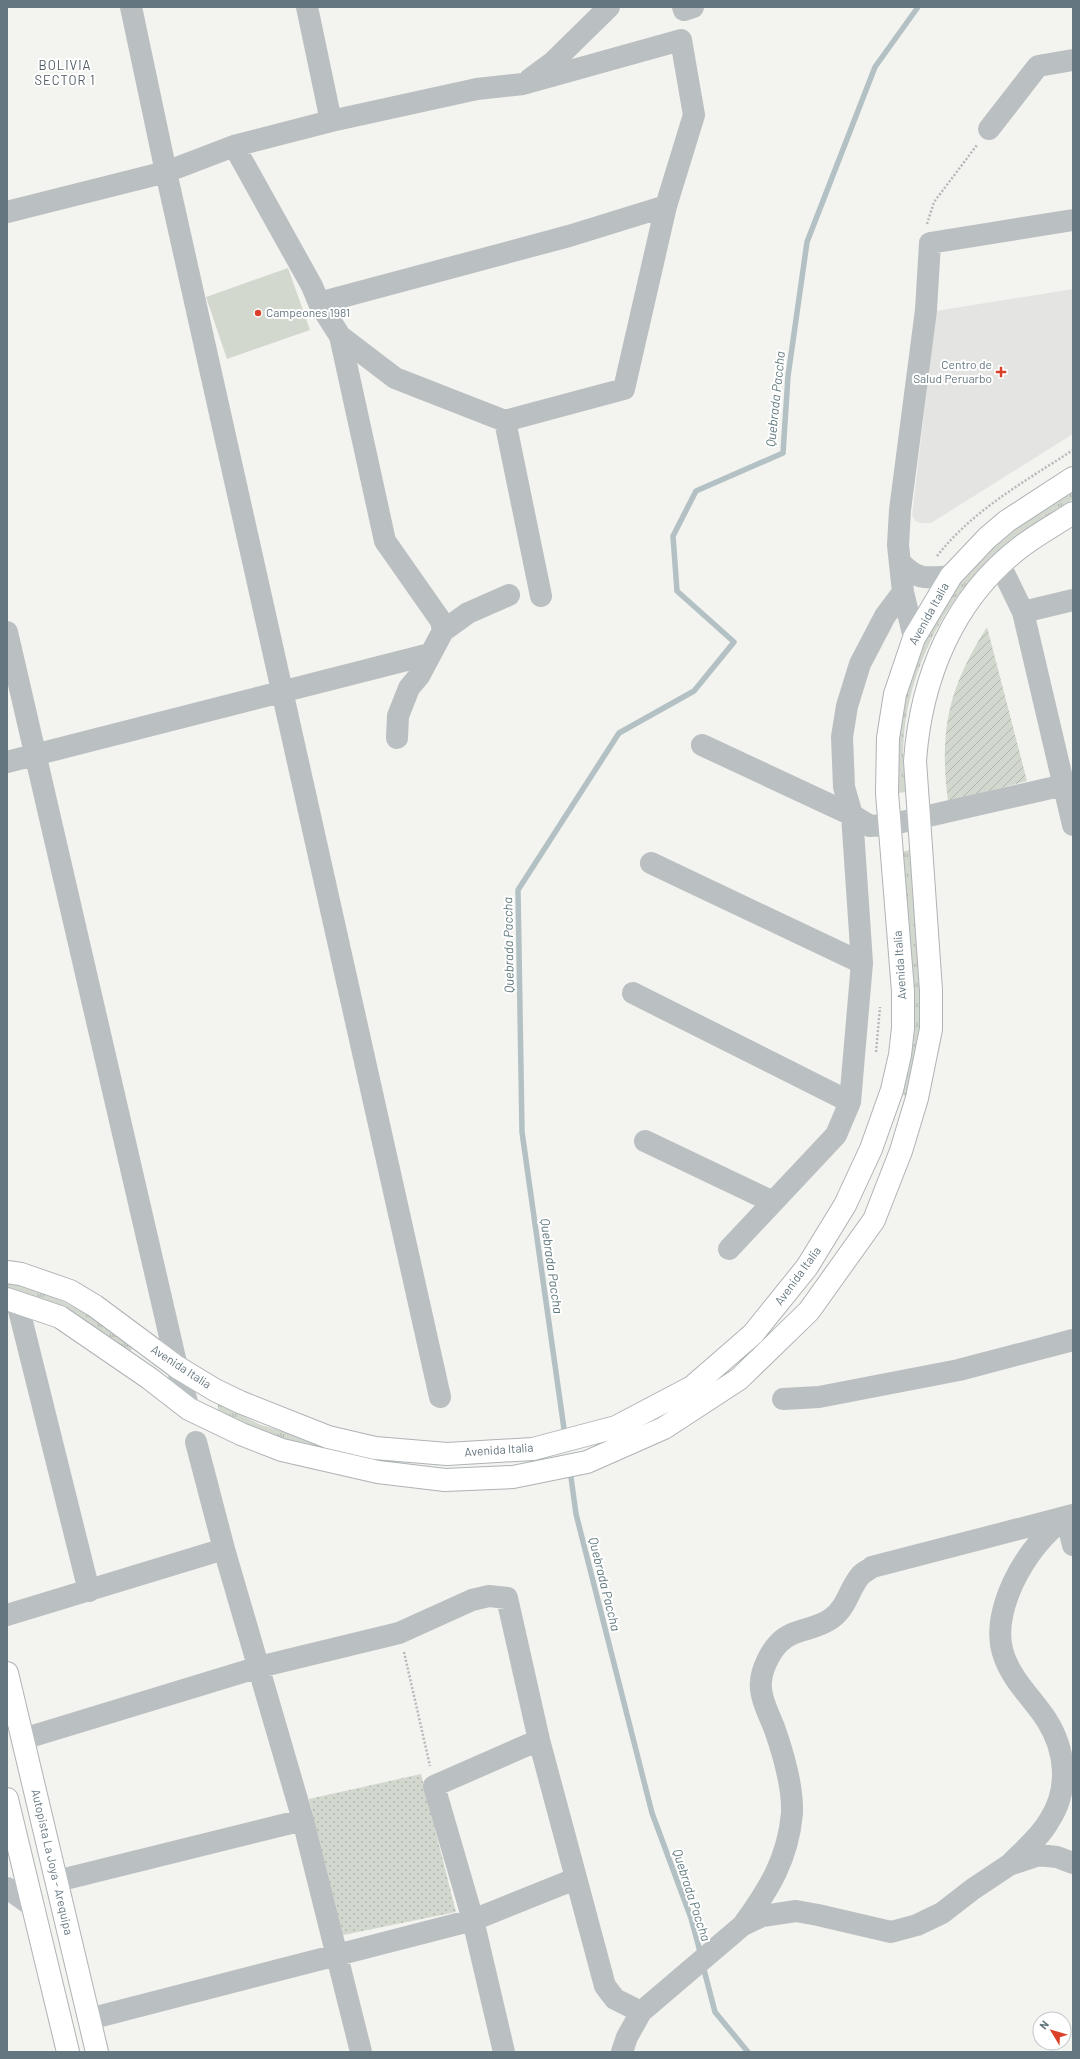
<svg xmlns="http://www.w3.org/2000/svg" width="1080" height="2059" font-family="Barlow,sans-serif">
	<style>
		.built { fill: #e4e5e3 }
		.grass { fill: url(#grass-tufts) }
		.park { fill: url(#park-dots) }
		.garden { fill: url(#garden-furrows) }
		.pitch { fill: #d3d8cf }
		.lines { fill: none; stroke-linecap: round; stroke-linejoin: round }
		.stream { stroke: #b3c1c4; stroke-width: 5.5 }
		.major-casing { stroke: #aeb3b6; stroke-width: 24 }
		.path { stroke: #b6b9bb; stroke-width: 2.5; stroke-dasharray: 2 2; stroke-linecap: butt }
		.minor { stroke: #babfc1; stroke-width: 22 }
		.major { stroke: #fff; stroke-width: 22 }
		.poi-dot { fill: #db4128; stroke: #fff; stroke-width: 1.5 }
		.labels { text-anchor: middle; stroke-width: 4; stroke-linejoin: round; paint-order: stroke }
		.poi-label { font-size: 12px; fill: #64767f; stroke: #fff; text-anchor: start }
		.street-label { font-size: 12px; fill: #64767f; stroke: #fff }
		.neighbourhood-label { font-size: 13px; letter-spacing: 1px; fill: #515e65; stroke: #fff }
		.water-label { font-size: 13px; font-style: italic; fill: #5f787d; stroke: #fff }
	</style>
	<defs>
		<pattern id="grass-tufts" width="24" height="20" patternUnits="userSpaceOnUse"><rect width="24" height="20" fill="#d3d8cf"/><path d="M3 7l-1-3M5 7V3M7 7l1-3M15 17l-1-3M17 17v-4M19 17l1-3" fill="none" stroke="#afb4ad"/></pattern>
		<pattern id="park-dots" width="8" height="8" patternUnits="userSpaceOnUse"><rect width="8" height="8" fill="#d3d8cf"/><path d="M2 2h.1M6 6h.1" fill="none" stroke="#afb4ad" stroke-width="1.8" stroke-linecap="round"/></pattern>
		<pattern id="garden-furrows" width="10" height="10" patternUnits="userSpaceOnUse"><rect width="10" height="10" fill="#d3d8cf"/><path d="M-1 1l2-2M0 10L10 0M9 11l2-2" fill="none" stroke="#afb4ad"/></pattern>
	</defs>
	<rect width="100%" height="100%" fill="#f3f3ef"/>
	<path class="built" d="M1073 289V434L931 523H921L915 521 912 515 936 311Z"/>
	<path class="grass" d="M1073 489V499C1048 515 1020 530 998 551 946 598 911 664 904 734 902 754 904 773 906 792L898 793C898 780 896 766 897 753 902 665 944 585 1012 529 1031 514 1053 502 1073 489Z
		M910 850 922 991 920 1030 907 1096 900 1094 901 852Z
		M7 1283C56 1291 94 1318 134 1347L129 1352 52 1303 7 1289Z
		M218 1404 261 1425 323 1443 322 1450 275 1437 218 1410Z"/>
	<path class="park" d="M421 1774 456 1912 343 1935 309 1799Z"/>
	<path class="garden" d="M987 627 1027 781 948 802C939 729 948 689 987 627Z"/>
	<path class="pitch" d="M288 268 310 330 227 359 206 297Z"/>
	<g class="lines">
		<path class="stream" d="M565 1436 522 1132 518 890 619 733 694 691 734 642 677 591 673 536 696 491 783 453 788 376 807 242 875 67 918 7
			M570 1470 576 1514 652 1813 691 1918 701 1955
			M703 1966 715 2012 748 2052"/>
		<g class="major-casing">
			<path id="major" d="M7 1272 21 1274 70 1291 95 1306 177 1367 215 1390 240 1402 328 1437 375 1448 447 1454 533 1449 616 1427 692 1387 753 1334 807 1267 845 1205 871 1149 892 1090 900 1055 903 1028V991L887 793 888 738 895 694 914 638 951 576 987 538 1007 521 1073 478
				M7 1299 60 1317 149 1378 189 1409 241 1434 282 1450 378 1472 445 1480 513 1477 587 1462 664 1428 739 1379 809 1311 874 1220 901 1151 917 1098 931 1029V990L915 761C921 678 953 598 1022 546 1038 534 1056 524 1073 513
				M7 1673 97 2052
				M7 1799 68 2052"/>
		</g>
		<path class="path" d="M927 224 934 202 977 145
			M937 556C973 510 1024 482 1073 450
			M876 1052 880 1007
			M404 1652 430 1766"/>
		<path class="minor" d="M131 7 166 172 440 1397
			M307 7 331 121
			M683 7 684 10 693 7
			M530 79 553 62 609 7
			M989 129 1038 66 1073 60
			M7 212 166 172 234 146 331 121 477 89 523 84 681 40 694 115 666 206 624 389 505 421 395 378 340 336 319 303 312 286 234 146
			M319 303 569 236 666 206
			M340 336 385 541 441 621 443 631 419 676 409 688 398 716 397 738
			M505 421 541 596
			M900 562C918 581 926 578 951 576
			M1000 565 1023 612 1073 825
			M1023 612 1073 600
			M443 631 468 613 509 595
			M7 632 177 1367 189 1409
			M914 638 903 592 898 545 900 510 926 310 930 243 1073 220
			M702 745 852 815 870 826 889 825 1073 783
			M7 762 430 654
			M651 863 862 963
			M633 993 850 1102
			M645 1141 773 1202
			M729 1249 836 1135 850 1102 862 963 852 815 844 787 842 737 847 706 860 664 885 616 903 592
			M17 1302 89 1591
			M783 1399 819 1397 959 1370 1073 1340
			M196 1442 224 1549 303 1820 361 2052
			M7 1615 224 1549
			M23 1739 259 1667 399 1633 472 1600 489 1596 507 1598 539 1740 605 1986 615 1999 641 2012 627 2037 622 2052
			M1012 1862C1025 1849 1040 1837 1049 1821 1070 1789 1066 1750 1046 1719 1032 1698 1012 1680 1004 1656 995 1631 1003 1605 1013 1583 1026 1556 1042 1535 1066 1517L1073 1545
			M57 1881 303 1820
			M7 1888 34 1907
			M743 1925C769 1889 788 1859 792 1813 793 1786 784 1756 775 1730 770 1716 759 1697 761 1681 762 1669 770 1652 779 1643 793 1628 815 1631 832 1618 847 1607 849 1589 860 1576 863 1572 869 1570 872 1567L1073 1515
			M641 2012 743 1925 762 1916 796 1911 818 1915 891 1932 917 1925 942 1913 973 1889 1009 1865 1039 1855 1057 1857 1073 1863
			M89 2019 473 1920 575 1879
			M504 2052 473 1920 434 1786 539 1740"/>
		<use href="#major" class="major"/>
	</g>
	<g class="poi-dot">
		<circle cx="258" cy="313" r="4"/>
		<path d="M999 366h4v4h4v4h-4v4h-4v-4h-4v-4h4z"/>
	</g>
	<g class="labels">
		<g class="poi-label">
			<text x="266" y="317">Campeones 1981</text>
			<text x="992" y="369" text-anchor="end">Centro de<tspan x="992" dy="14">Salud Peruarbo</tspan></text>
		</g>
		<g class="street-label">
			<text transform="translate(929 614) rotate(-61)" y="4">Avenida Italia</text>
			<text transform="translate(900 965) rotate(-94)" y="4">Avenida Italia</text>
			<text transform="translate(798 1276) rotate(-54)" y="4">Avenida Italia</text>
			<text transform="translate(181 1367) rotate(33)" y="4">Avenida Italia</text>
			<text transform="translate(499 1450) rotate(-4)" y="4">Avenida Italia</text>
			<text transform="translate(52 1862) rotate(77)" y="4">Autopista La Joya - Arequipa</text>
		</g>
		<g class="neighbourhood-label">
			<text x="65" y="70">BOLIVIA<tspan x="65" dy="15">SECTOR 1</tspan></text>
		</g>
		<g class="water-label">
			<text transform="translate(775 399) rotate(-84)" y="5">Quebrada Paccha</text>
			<text transform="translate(508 945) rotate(-91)" y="5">Quebrada Paccha</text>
			<text transform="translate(552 1266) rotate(82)" y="5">Quebrada Paccha</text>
			<text transform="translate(605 1584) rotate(76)" y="5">Quebrada Paccha</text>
			<text transform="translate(692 1895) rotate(72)" y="5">Quebrada Paccha</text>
		</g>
	</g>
	<rect width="1080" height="2059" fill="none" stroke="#64767f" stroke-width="16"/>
	<g transform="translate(1052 2031) rotate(308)"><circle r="19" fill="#ffffff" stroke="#c1c8cc"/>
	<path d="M0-3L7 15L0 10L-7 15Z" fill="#db4128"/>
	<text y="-6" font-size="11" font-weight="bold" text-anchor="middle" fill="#64767f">N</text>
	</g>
</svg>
